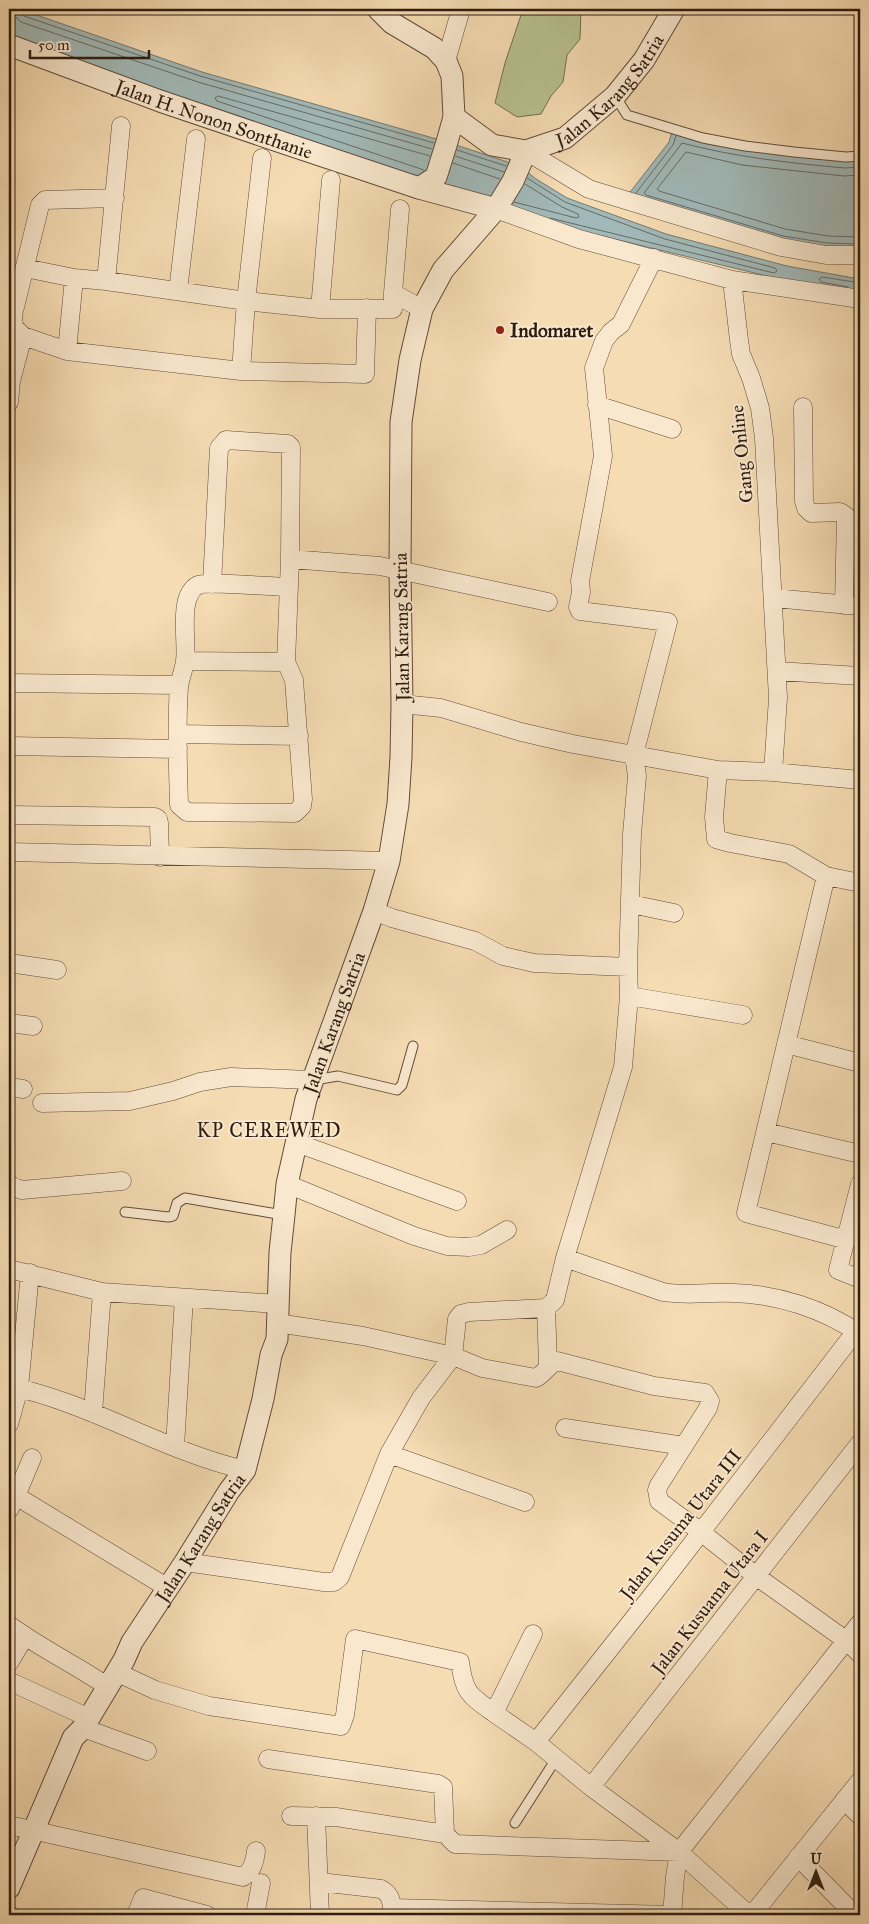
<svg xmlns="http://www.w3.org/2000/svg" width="869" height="1924" font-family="'IM FELL Great Primer',serif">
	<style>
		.green { fill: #b8c18f; stroke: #736e50 }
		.water { fill: #a1b9b8; stroke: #737a75 }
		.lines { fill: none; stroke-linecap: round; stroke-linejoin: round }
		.shore { stroke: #686a64; stroke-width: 1 }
		.service-casing { stroke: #604c39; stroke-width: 11 }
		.minor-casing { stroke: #604c39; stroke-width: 19 }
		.tertiary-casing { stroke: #604c39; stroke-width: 23 }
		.service { stroke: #f9e8ce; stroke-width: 9 }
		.minor { stroke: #f9e8ce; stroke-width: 18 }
		.tertiary { stroke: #f9e8ce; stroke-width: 21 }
		.poi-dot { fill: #8f2418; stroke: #f9e8ce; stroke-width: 2 }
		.labels { text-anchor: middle; stroke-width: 4; stroke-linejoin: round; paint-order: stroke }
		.street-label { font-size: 19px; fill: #2e1c10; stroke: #f9e8ce }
		.poi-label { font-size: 19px; font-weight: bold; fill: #2e1c10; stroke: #f9e8ce; text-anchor: start }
		.neighbourhood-label { font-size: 20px; letter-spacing: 1px; fill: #2e1c10; stroke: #f9e8ce }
	</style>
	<rect width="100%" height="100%" fill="#f6dcb3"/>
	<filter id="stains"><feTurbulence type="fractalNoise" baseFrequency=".004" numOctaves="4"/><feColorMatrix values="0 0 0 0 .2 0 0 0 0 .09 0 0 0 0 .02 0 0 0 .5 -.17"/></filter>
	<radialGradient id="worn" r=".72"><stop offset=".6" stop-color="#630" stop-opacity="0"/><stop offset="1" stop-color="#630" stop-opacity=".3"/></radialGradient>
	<path class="green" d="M523 9H581L580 39 567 55 563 82 551 96 541 114 517 117 495 103 505 63Z"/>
	<path class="water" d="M9 9H19L202 72 447 142 520 166 536 179 567 198 666 234 787 266 854 278 860 277V293L775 278 586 232 9 45Z
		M673 128 703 138 860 156V255H826L624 200 669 142Z"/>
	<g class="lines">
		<path class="shore" d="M14 9 15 16 21 22 198 82 432 149
			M20 9 21 13 24 16 200 76 434 143
			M457 150 506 166
			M455 156 504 172
			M453 163 500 179
			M860 167 845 168C789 163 735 157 682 143L644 193 646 195 783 236 827 243 860 244
			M424 170 217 101 215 98 218 96 430 156
			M860 175 844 176 742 165 686 152 657 189 659 191 785 229 828 236 860 237
			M527 178 565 202 665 239 775 268 777 271 774 273 550 218
			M636 193 673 145 676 136
			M514 202 576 218 579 217 578 214 562 207 525 184
			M848 287 821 282 819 279 822 277 854 282H860"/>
		<g class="service-casing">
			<path id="service" d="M615 96 627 115 703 138 745 146 794 152 846 157 860 156
				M314 1080 338 1076 397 1090 402 1085 413 1046
				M125 1212 168 1217 173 1216 177 1203 185 1198 283 1215
				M515 1823 556 1759"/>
		</g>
		<g class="minor-casing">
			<path id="minor" d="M446 61 461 9
				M526 151 589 189 635 203 781 247 826 255H860
				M496 209 579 239 732 280 860 299
				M25 268 74 278 106 281 246 301 320 309H393V293L422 309
				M732 280 739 340 741 354 751 378 760 408 764 438 778 698 773 772
				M106 281 121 126
				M178 291 196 139
				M393 293 400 209
				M320 309 331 180
				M23 336 67 351 241 371 365 374 367 308
				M67 351 74 278
				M241 371 246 301 262 158
				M9 402 11 381 23 336 14 327 13 315 40 205 45 200 115 198
				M597 405 672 429
				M803 407 804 501 806 508 811 513 840 512 846 516 844 605
				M290 559 380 566 548 602
				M212 584 219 448 226 440 288 444 291 447 290 559 286 662 294 680 303 799 302 806 295 813 187 812 179 805C178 766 176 726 179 687 180 678 184 670 185 661 188 642 177 596 198 585 206 581 275 587 289 587
				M774 598 860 606
				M186 661 286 662
				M777 671 860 676
				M9 683 179 685
				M402 704 441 708 521 732 573 744 718 770 773 772 860 780
				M178 734 299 736
				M9 746 178 749
				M718 770 714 817 716 839 730 843 789 854 826 876 860 883
				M9 815 155 817 158 819 159 823 160 857
				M9 852 389 861
				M826 876 746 1213 847 1240
				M631 904 674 913
				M374 911 392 918 475 941 503 956 534 963 628 967
				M9 963 57 970
				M629 996 743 1015
				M9 1023 33 1026
				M786 1044 860 1063
				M9 1087 23 1089
				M42 1103 130 1101 173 1091 200 1082 231 1077 311 1080
				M766 1132 860 1154
				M297 1143 457 1201
				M9 1183 11 1186 22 1190 122 1181
				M287 1184 414 1236 447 1246 469 1247 481 1245 507 1230
				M860 1184 838 1270 860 1279
				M565 1258 663 1292C686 1296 710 1292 733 1293 778 1294 823 1309 860 1334
				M9 1269 102 1292 278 1304
				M546 1308 548 1365
				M277 1323 363 1336 453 1356 482 1368 536 1378C545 1373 548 1365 557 1361L654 1386 705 1393 710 1401 708 1408 659 1485 657 1490 659 1501 701 1532 756 1576 847 1641 860 1654
				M9 1386C91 1403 163 1451 245 1470
				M93 1413 102 1292
				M9 1424 19 1388 30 1273
				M565 1428 684 1446
				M175 1446 184 1298
				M389 1454 525 1502
				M16 1496 32 1458
				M9 1510 16 1496 168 1588
				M185 1562 324 1582H334L340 1577 389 1454 421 1398 453 1356 457 1319 461 1314 469 1312 546 1308 555 1300 565 1258 623 1067 629 996 628 967 632 834 637 776 634 755 668 622 580 611 578 607 581 592 580 581 603 456 594 368 604 341 611 332 621 324 654 258
				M9 1625C40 1648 76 1665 108 1687
				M533 1634 494 1713 536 1742 591 1787 679 1852 749 1915
				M9 1663 25 1636
				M116 1672 155 1690 209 1706 341 1726 345 1715 355 1639 460 1662C464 1693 469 1695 494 1713
				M9 1681 89 1718
				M83 1728 147 1751
				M536 1742 661 1584 856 1331
				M268 1759 438 1784 443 1787 445 1834 455 1844 679 1852
				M591 1787 860 1443
				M844 1800 860 1816
				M291 1816 336 1817 445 1834
				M316 1816 320 1915
				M9 1825 243 1877C252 1872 255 1861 256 1851
				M798 1857 855 1915
				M320 1882 381 1889C390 1894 391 1899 392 1908
				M9 1915H10
				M136 1915 143 1898 207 1915
				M255 1915 261 1883
				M392 1915V1908L672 1915
				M672 1915 675 1877 679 1852 860 1623
				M752 1915 860 1781"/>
		</g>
		<g class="tertiary-casing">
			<g id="tertiary">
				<path d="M378 9 392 23 434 48 446 61 452 76 454 117 447 142 436 177 419 188"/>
				<path id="s1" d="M9 45 160 101 284 143 419 188 496 209"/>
				<path id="s2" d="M454 117 492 145 526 151 565 138 615 96 644 60 674 9"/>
				<path id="s3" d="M9 1888 73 1738 83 1728 124 1660 132 1642 185 1562 229 1491 245 1470 263 1399 271 1355 277 1339 280 1252 284 1215 287 1184 306 1099 374 911 389 861 398 804 401 757 402 704 400 571 401 422 410 360 422 309 443 270 496 209 513 181 526 151"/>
			</g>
		</g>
		<use href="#service" class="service"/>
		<use href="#minor" class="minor"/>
		<use href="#tertiary" class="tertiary"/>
	</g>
	<circle class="poi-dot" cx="500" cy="330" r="5"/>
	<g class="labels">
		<g class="street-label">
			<text dy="7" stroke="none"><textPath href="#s2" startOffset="188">Jalan Karang Satria</textPath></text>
			<text dy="7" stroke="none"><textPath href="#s1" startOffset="218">Jalan H. Nonon Sonthanie</textPath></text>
			<text transform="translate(741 454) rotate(-96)" y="7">Gang Online</text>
			<text transform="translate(401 627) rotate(-91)" y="7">Jalan Karang Satria</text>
			<text dy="7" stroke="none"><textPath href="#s3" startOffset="941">Jalan Karang Satria</textPath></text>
			<text transform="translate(680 1524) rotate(-52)" y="7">Jalan Kusuma Utara III</text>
			<text dy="7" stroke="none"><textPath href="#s3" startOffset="401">Jalan Karang Satria</textPath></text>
			<text transform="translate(709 1602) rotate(-52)" y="7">Jalan Kusuama Utara I</text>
		</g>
		<g class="poi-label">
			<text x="510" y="337">Indomaret</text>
		</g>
		<g class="neighbourhood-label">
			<text x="269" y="1137">KP CEREWED</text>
		</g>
	</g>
	<rect width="869" height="1924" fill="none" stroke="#f6dcb3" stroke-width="30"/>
	<rect x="10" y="10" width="849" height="1904" fill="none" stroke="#2e1c10" stroke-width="2.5"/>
	<rect x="15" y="15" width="839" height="1894" fill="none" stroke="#2e1c10"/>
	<g transform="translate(816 1872)" stroke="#f9e8ce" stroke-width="4" paint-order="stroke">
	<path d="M0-4L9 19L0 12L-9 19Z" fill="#2e1c10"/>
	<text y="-8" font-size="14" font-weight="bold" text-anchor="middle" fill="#2e1c10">U</text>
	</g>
	<path d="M30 50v8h119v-8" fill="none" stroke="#2e1c10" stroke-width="2.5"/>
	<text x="38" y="50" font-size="15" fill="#2e1c10" stroke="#f9e8ce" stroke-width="4" paint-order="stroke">50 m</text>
	<rect width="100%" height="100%" filter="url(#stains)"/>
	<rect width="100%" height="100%" fill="url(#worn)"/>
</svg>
